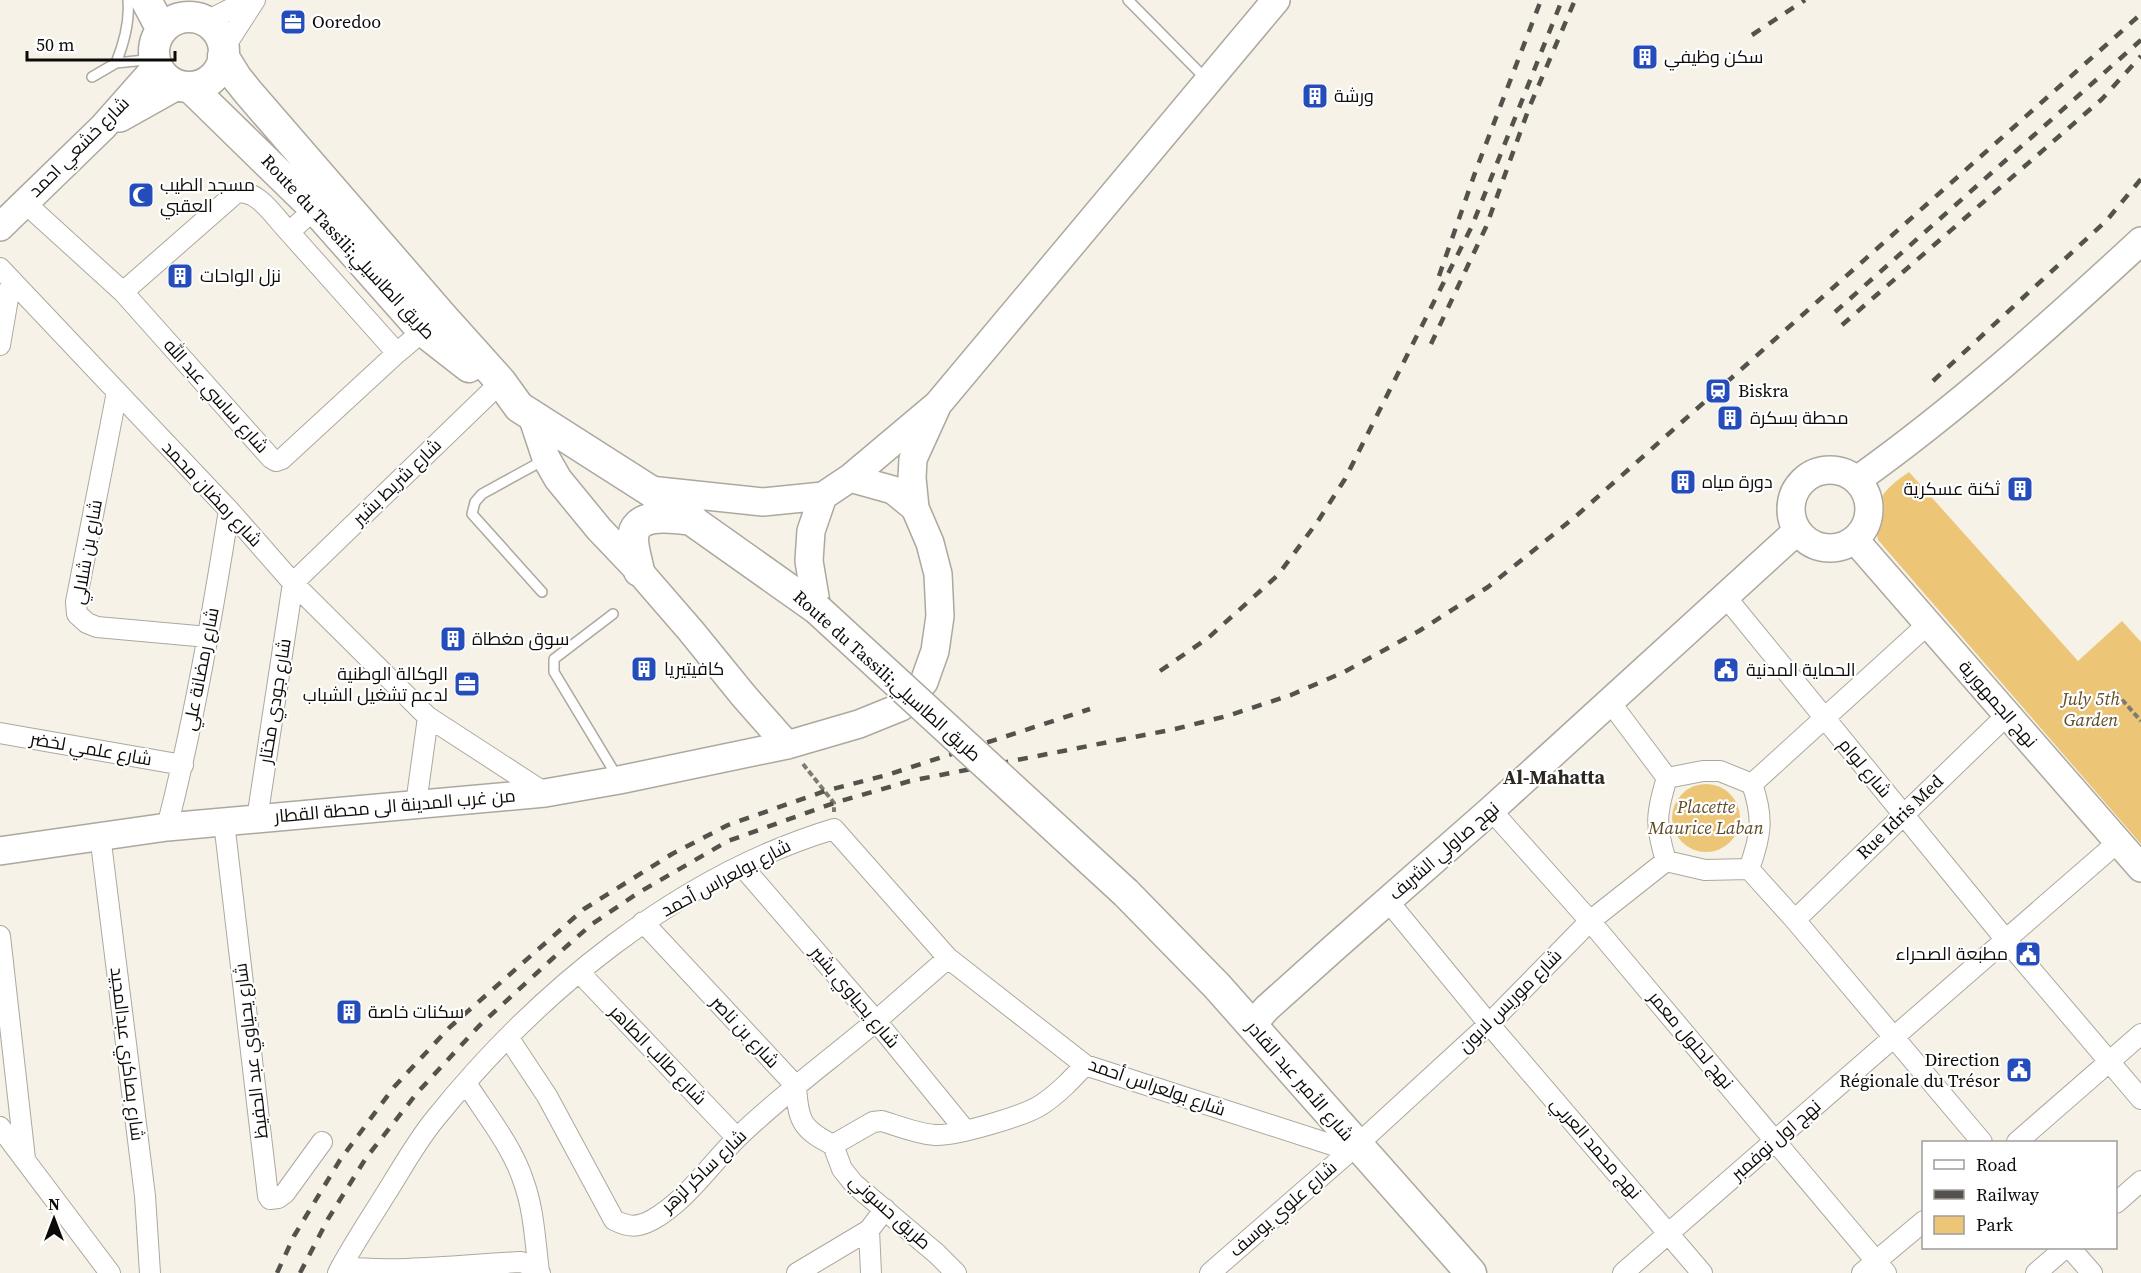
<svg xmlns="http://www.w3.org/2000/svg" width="2141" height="1273" font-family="'Source Serif 4',Cairo,serif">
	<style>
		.green { fill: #ecc676 }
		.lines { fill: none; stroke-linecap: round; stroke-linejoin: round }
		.lane-casing { stroke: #ada89f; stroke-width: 12 }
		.street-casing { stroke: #ada89f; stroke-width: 22 }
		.secondary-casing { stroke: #ada89f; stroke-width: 30 }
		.primary-casing { stroke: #ada89f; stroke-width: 33 }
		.path { stroke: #7e7b75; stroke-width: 4; stroke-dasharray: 6 3; stroke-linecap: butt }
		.lane { stroke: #fff; stroke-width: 9 }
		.street { stroke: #fff; stroke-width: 20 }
		.secondary { stroke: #fff; stroke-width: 27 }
		.primary { stroke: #fff; stroke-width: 30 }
		.rail { stroke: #55524d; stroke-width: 4.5; stroke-dasharray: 10 10; stroke-linecap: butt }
		.primary-bridge-casing { stroke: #ada89f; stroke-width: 33; stroke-linecap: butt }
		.primary-bridge { stroke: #fff; stroke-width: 30 }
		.labels { text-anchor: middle; stroke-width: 4.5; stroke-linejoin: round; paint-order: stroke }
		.poi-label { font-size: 18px; fill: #0d0b08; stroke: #fff; text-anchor: start }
		.street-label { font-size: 18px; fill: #0d0b08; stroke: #fff }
		.park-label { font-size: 18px; font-style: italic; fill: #5e4b23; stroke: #fff }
		.neighbourhood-label { font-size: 20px; font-weight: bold; fill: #2c2821; stroke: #fff }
	</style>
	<rect width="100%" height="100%" fill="#f6f2e8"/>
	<path class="green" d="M1909 472 2078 661 2122 621 2141 642V844L1878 540C1871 503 1880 492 1909 472Z
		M1672 818a34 34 0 1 1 68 0a34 34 0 1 1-68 0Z"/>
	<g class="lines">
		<g class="lane-casing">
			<path id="lane" d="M1128 0 1206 79
				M116 63C124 43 130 22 128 0
				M92 77 116 63 155 59
				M542 592 472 514 475 502 482 494 544 460
				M613 614 554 659V672L618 778"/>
		</g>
		<g class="street-casing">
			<path id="street" d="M205 22 248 0
				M224 48 255 0
				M24 202 123 292 271 458 276 461 282 459 397 353 430 325
				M289 232 397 353
				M0 268 229 510 293 583 428 717 545 793
				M123 292 236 193C258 188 275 218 289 232L315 209
				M0 345 11 281
				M117 392 76 602 77 614 87 623 97 627 197 636 208 639
				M1725 596 2006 940 2141 1099
				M1610 702 1667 778
				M0 733 183 765
				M1703 771H1720L1752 784C1764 818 1761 836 1749 869L1705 870 1666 861C1655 825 1656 813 1667 778Z
				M1752 784 1928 624
				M416 804 428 717
				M1491 810 1590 921 1886 1273
				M257 819 293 583 501 382
				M224 822 268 1196 270 1199 278 1198 285 1193 322 1142
				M167 827C194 722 212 616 229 510
				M100 835 145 1196 150 1273
				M742 866 876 1021 965 1130
				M1749 869 1795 920 1982 1142
				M1388 901 1489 1024 1702 1273
				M1795 920 2007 715
				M643 922 796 1086C798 1120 801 1129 833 1145
				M0 936 25 1159
				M579 972 737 1138
				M508 1037 547 1096 614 1220C628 1227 637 1228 652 1220 686 1201 709 1166 737 1138 780 1096 830 1060 876 1021 900 1000 924 979 948 958
				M466 1083C485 1113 512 1146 523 1180 534 1209 535 1241 539 1272
				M0 1127 110 1273
				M2017 1142 2141 1034
				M833 1145 873 1122 882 1121C898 1126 918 1134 935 1135 956 1136 1024 1116 1041 1105 1058 1094 1072 1079 1085 1065
				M833 1145 842 1169 854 1184 937 1254 956 1273
				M2116 1203 2141 1181
				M869 1230 871 1273
				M2070 1248 2092 1273
				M341 1267C401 1273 461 1265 521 1262L530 1265 540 1273
				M338 1273C352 1246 369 1221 385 1195 401 1170 416 1142 435 1119 536 993 678 876 834 829L948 958 1085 1065 1351 1151
				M797 1273 869 1230 885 1209
				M1210 1273 1357 1145 1489 1024 1590 921 1666 861
				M1623 1273 2118 842
				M1862 1273 1924 1221
				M2036 1273 2065 1248"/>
		</g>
		<g class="secondary-casing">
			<path id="secondary" d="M120 118 179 85
				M0 227 103 127 157 66
				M532 416 546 458 558 479 599 529 639 571 691 631 743 695 787 745
				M1791 509a39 39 0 1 1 78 0a39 39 0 1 1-78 0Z
				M850 478 893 490 915 508
				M1857 480C1958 408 2050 325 2141 241
				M649 490 763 502 823 496 850 478 938 404 1276 0
				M1855 540 2141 868
				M817 609 809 561 811 531 823 496
				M0 851 167 827 545 793 619 780 787 745 859 724 901 707 924 682 935 651 940 616 938 574 930 543 915 508 912 478 913 459 938 404
				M1251 1026 1267 1008 1335 947 1491 810 1797 531"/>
		</g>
		<g class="primary-casing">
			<path id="primary" d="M146 0 162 30
				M154 52a35 35 0 1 1 70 0a35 35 0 1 1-70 0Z
				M223 56 236 77 248 92 441 315 501 382 519 407 649 490 817 609
				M190 87 315 209 423 331 469 367
				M639 571C637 561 633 549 633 539 633 510 675 518 693 520
				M1126 893 1217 986 1471 1273"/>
		</g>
		<path class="path" d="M2116 693 2141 721
			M803 764 834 803V812"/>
		<use href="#lane" class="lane"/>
		<use href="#street" class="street"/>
		<use href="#secondary" class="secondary"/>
		<use href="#primary" class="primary"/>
		<path class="rail" d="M1752 35 1805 0
			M1439 276 1476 170 1541 0
			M1835 312 2141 40
			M1842 325 2102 99 2141 56
			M1431 344 1486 227 1529 108 1575 0
			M1933 381 2107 220 2141 179
			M1160 671 1208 638 1278 575 1318 521 1345 479 1472 226 1562 0
			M277 1273 294 1236 340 1160 394 1087 450 1027 584 909 672 854 728 825 825 791 887 775 1090 709
			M300 1273 328 1219 366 1158 417 1093 479 1026 552 959 592 924 638 893 728 841 834 803 910 781 1175 729 1227 716 1291 695 1344 672 1419 631 1488 587 1575 517 2141 14"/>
		<g class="primary-bridge-casing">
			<path id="primary-bridge" d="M817 609 1126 893"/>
		</g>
		<use href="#primary-bridge" class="primary-bridge"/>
	</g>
	<defs>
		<g id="office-square" transform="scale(1.35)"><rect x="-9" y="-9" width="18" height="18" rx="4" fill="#244cba" stroke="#fff"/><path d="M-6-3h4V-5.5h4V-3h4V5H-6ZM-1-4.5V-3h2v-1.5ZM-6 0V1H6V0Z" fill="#fff"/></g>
		<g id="building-square" transform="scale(1.35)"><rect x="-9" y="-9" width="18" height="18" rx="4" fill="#244cba" stroke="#fff"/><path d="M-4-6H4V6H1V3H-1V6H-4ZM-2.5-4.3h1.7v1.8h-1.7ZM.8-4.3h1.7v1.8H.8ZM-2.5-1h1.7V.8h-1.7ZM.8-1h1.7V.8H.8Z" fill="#fff"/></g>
		<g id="mosque-square" transform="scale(1.35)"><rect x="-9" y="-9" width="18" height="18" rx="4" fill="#244cba" stroke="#fff"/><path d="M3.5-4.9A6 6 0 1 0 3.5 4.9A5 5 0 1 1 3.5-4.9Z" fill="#fff"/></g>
		<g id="station-square" transform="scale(1.35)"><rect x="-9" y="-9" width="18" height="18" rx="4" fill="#244cba" stroke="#fff"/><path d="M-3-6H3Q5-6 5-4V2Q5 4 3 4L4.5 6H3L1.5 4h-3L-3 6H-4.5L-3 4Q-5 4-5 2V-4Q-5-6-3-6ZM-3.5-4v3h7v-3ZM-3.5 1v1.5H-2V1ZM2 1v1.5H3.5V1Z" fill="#fff"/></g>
		<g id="civic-square" transform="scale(1.35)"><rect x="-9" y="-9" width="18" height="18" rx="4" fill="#244cba" stroke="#fff"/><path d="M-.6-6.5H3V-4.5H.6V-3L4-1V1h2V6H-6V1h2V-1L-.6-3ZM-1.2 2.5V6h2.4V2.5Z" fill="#fff"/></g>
	</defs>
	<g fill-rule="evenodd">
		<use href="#office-square" x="293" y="22"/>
		<use href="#building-square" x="1645" y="57"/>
		<use href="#building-square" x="1315" y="96"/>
		<use href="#mosque-square" x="141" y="195"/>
		<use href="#building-square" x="180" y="276"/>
		<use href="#station-square" x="1718" y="391"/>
		<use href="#building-square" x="1730" y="418"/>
		<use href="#building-square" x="1683" y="482"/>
		<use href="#building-square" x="2020" y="489"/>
		<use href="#building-square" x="453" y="639"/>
		<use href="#building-square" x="644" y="669"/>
		<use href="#civic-square" x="1726" y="670"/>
		<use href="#office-square" x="467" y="684"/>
		<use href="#civic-square" x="2028" y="954"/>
		<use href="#building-square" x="349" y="1012"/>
		<use href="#civic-square" x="2019" y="1070"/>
	</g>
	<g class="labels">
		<g class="poi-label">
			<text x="312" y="28">Ooredoo</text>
			<text x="1664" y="63">سكن وظيفي</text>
			<text x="1334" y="102">ورشة</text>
			<text x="160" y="191">مسجد الطيب<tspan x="160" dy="21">العقبي</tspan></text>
			<text x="200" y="282">نزل الواحات</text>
			<text x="1738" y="397">Biskra</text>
			<text x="1750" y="424">محطة بسكرة</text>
			<text x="1702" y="488">دورة مياه</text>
			<text x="2000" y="495" text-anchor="end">ثكنة عسكرية</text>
			<text x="472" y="645">سوق مغطاة</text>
			<text x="664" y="675">كافيتيريا</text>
			<text x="1746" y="676">الحماية المدنية</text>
			<text x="448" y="680" text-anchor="end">الوكالة الوطنية<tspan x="448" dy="21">لدعم تشغيل الشباب</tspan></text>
			<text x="2008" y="960" text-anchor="end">مطبعة الصحراء</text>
			<text x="368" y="1018">سكنات خاصة</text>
			<text x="2000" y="1066" text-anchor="end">Direction<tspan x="2000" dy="21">Régionale du Trésor</tspan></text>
		</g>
		<g class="street-label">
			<text transform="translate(79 147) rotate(-45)" y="6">شارع خشعي احمد</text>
			<text transform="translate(348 247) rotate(47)" y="6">Route du Tassili;طريق الطاسيلي</text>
			<text transform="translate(216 396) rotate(48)" y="6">شارع ساسي عبد الله</text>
			<text transform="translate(397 482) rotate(-44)" y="6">شارع شريط بشير</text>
			<text transform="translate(212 494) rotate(47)" y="6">شارع رمضان محمد</text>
			<text transform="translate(87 552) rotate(-80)" y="6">شارع بن شلالي</text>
			<text transform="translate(201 669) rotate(-79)" y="6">شارع رمضانة علي</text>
			<text transform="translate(887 676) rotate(42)" y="6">Route du Tassili;طريق الطاسيلي</text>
			<text transform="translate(275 701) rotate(-81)" y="6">شارع جودي مختار</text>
			<text transform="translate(1998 704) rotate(49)" y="6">نهج الجمهورية</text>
			<text transform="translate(91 749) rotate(10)" y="6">شارع علمي لخضر</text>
			<text transform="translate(1865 768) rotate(50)" y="6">شارع لوام</text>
			<text transform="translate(395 806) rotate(-5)" y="6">من غرب المدينة الى محطة القطار</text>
			<text transform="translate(1900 817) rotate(-44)" y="6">Rue Idris Med</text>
			<text transform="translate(1444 851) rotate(-41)" y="6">نهج صاولي الشربف</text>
			<text transform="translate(726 878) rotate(-28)" y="6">شارع بولعراس أحمد</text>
			<text transform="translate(855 997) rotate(50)" y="6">شارع يحياوي بشير</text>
			<text transform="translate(1510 1001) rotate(-45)" y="6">شارع موريس لابون</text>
			<text transform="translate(745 1032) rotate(47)" y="6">شارع بن ناصر</text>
			<text transform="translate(1691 1040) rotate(50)" y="6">نهج لحلول معمر</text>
			<text transform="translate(251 1051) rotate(-97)" y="6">شارع يحياوي عبد الحفيظ</text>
			<text transform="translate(127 1054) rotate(83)" y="6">شارع بصاكري عبدالمجيد</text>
			<text transform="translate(658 1055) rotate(46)" y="6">شارع طالب الطاهر</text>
			<text transform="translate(1300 1081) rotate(49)" y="6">شارع الأمير عبد القادر</text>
			<text transform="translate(1157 1087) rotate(19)" y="6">شارع بولعراس أحمد</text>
			<text transform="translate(1776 1140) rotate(-41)" y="6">نهج اول نوفمبر</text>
			<text transform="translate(1596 1148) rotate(49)" y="6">نهج محمد العربي</text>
			<text transform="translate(704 1171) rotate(-44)" y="6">شارع ساكر لزهر</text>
			<text transform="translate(1283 1209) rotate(-41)" y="6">شارع علوي يوسف</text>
			<text transform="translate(890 1212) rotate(42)" y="6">طريق حسوني</text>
		</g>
		<g class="park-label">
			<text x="2091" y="705">July 5th<tspan x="2091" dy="21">Garden</tspan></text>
			<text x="1706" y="813">Placette<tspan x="1706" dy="21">Maurice Laban</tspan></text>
		</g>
		<g class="neighbourhood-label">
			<text x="1554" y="784">Al-Mahatta</text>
		</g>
	</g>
	<rect x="1922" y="1141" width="195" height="108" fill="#ffffff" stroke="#9e9d9c" stroke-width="1.5"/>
	<rect x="1934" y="1160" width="30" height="9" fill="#ffffff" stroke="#9e9d9c" stroke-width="1.5"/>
	<text x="1976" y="1171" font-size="18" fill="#0d0b08">Road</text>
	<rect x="1934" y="1190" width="30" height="9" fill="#55524d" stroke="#9e9d9c" stroke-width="1.5"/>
	<text x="1976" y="1201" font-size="18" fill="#0d0b08">Railway</text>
	<rect x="1934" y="1216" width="30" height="18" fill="#ecc676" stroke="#9e9d9c" stroke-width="1.5"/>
	<text x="1976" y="1231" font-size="18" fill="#0d0b08">Park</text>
	<g transform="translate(54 1219)" stroke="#ffffff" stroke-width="4.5" paint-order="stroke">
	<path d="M0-4.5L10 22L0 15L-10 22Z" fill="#0d0b08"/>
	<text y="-9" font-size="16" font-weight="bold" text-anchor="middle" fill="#0d0b08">N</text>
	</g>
	<path d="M27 51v9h148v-9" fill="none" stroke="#0d0b08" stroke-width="3"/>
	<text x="36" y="51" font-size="18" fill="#0d0b08" stroke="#ffffff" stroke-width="4.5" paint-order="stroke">50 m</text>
</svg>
